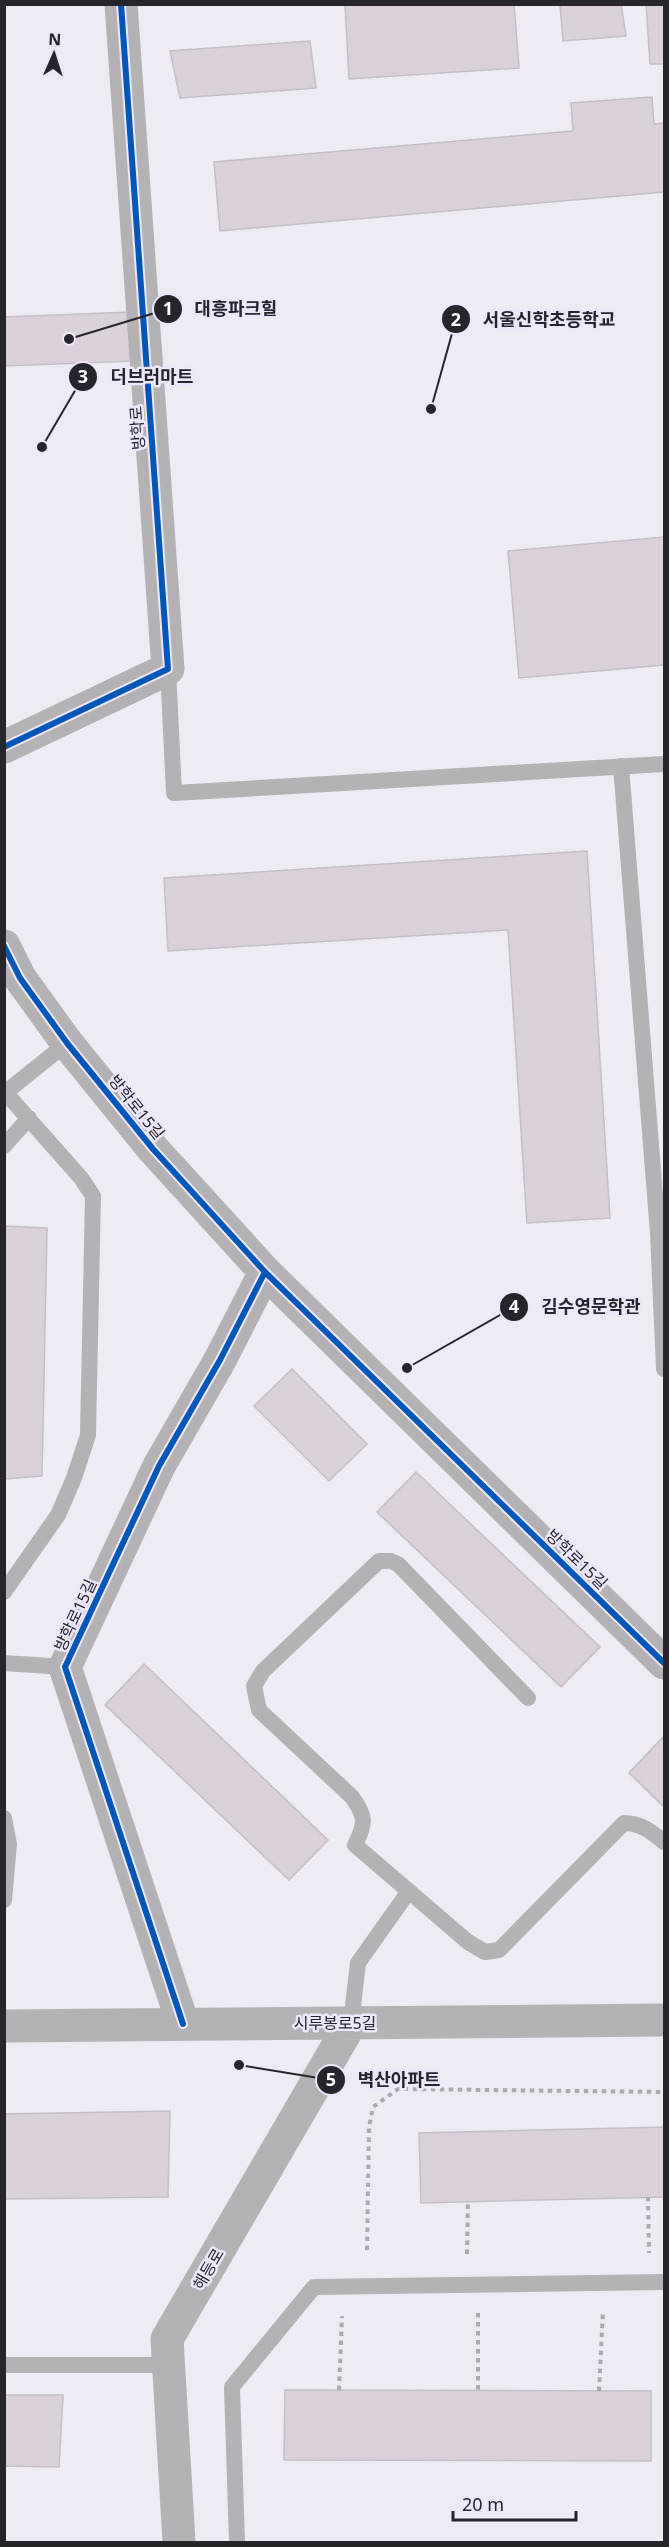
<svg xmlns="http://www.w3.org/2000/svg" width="669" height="2547" font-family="'Noto Sans','Noto Sans KR',sans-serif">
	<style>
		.building { fill: #dbd1da; stroke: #c4bfc5; stroke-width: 1.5 }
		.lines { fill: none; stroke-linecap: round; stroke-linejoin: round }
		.path { stroke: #adaaae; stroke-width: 4; stroke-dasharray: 4.5 4.5; stroke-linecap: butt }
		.service { stroke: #b5b2b5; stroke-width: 16 }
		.minor { stroke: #b5b2b5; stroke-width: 33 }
		.cycleway-casing { stroke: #ede7f9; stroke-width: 10 }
		.cycleway { stroke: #0057b8; stroke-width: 6 }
		.labels { text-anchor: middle; stroke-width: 5; stroke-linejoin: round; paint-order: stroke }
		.street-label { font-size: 16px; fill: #27252c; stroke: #ede7f9 }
		.leader { fill: none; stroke: #27252c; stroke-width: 2 }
		.callout-dot { fill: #27252c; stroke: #ede7f9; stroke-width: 2 }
		.mark-label { font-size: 18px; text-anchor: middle; font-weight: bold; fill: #fff }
		.callout-label { font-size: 18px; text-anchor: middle; font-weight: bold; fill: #27252c; stroke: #ede7f9; stroke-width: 5; stroke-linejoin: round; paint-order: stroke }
	</style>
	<rect width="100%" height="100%" fill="#eeebf5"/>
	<path class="building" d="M345 4H514L519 68 349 79Z
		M560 4H621L626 36 563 41Z
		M646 4H664V64H650Z
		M310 41 316 88 180 98 170 51Z
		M652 97 654 124 664 123V192L220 231 214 162 573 131 571 103Z
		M132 312 134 361 4 366V317Z
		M664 537V665L519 678 508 551Z
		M587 851 610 1218 527 1223 508 930 168 951 164 878Z
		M4 1226 47 1228 42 1476 4 1479Z
		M292 1369 367 1444 329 1481 254 1406Z
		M416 1472 600 1647 561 1687 377 1512Z
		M144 1664 328 1840 289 1880 105 1705Z
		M664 1736V1807L629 1773Z
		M170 2111 168 2197 4 2199V2114Z
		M664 2127V2197L421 2203 419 2133Z
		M285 2390 651 2391V2461L284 2460Z
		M4 2395H63L59 2467 4 2466Z"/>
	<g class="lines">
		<path class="path" d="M648 2197 649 2253
			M367 2250 369 2127 373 2107 398 2089 664 2092
			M467 2254 468 2201
			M478 2313V2390
			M339 2390 342 2316
			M599 2391 603 2311"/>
		<path class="service" d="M168 669 174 793 664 764
			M621 766 658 1233 664 1369
			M4 1091 81 1178 93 1196 88 1435 74 1478 58 1515 4 1592
			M6 1092 67 1043
			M4 1146 29 1118
			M4 1663 65 1667
			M528 1698 398 1564 391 1561H379L263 1671 254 1686 259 1710 352 1797C366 1816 366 1823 355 1845L468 1942 485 1952 499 1950 624 1823C641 1823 652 1832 664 1842
			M4 1818 9 1844 4 1900
			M351 2023 358 1963 409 1891
			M4 2365H169
			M237 2542 232 2387 314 2287 664 2282"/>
		<path class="minor" d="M4 747 168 669 121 4
			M4 946 20 978 67 1043 153 1149 265 1272 664 1663
			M183 2024 65 1667 159 1466 220 1360 265 1272
			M4 2026 664 2020
			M179 2542 167 2339 351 2023"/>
		<g class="cycleway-casing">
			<path id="cycleway" d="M4 747 168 669 121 4
				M4 946 20 978 67 1043 153 1149 265 1272 664 1663
				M183 2024 65 1667 159 1466 220 1360 265 1272"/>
		</g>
		<use href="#cycleway" class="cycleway"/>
	</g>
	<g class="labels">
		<g class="street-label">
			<text transform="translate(137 428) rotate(-94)" y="6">방학로</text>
			<text transform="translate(137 1107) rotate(51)" y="6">방학로15길</text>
			<text transform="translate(577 1559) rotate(44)" y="6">방학로15길</text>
			<text transform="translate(75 1615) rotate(-65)" y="6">방학로15길</text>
			<text x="335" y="2029">시루봉로5길</text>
			<text transform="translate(208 2269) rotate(-60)" y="6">해등로</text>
		</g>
	</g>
	<path class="leader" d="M69 339L168 309M431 409L456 319M42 447L83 377M407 1368L514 1307M239 2065L331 2080"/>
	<g class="callout-dot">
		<circle cx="69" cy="339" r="6"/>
		<circle cx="431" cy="409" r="6"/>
		<circle cx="42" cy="447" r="6"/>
		<circle cx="407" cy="1368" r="6"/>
		<circle cx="239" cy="2065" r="6"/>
		<circle cx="168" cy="309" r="15"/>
		<circle cx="456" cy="319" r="15"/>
		<circle cx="83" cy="377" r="15"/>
		<circle cx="514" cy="1307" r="15"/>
		<circle cx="331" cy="2080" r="15"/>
	</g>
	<g class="mark-label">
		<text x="168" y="315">1</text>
		<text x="456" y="326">2</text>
		<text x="83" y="383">3</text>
		<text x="514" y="1313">4</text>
		<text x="331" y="2086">5</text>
	</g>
	<g class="callout-label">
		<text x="236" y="315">대흥파크힐</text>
		<text x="549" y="326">서울신학초등학교</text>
		<text x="152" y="383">더브러마트</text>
		<text x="591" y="1313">김수영문학관</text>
		<text x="399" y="2086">벽산아파트</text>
	</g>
	<rect width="669" height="2547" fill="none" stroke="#27252c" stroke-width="12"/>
	<g transform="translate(54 54) rotate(3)" stroke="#ede7f9" stroke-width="4.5" paint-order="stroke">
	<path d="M0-4.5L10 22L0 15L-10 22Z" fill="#27252c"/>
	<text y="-9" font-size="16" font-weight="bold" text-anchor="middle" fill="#27252c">N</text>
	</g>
	<path d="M453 2511v9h123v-9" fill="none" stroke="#27252c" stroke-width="3"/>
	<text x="462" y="2511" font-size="18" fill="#27252c" stroke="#ede7f9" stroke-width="4.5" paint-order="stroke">20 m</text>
</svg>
